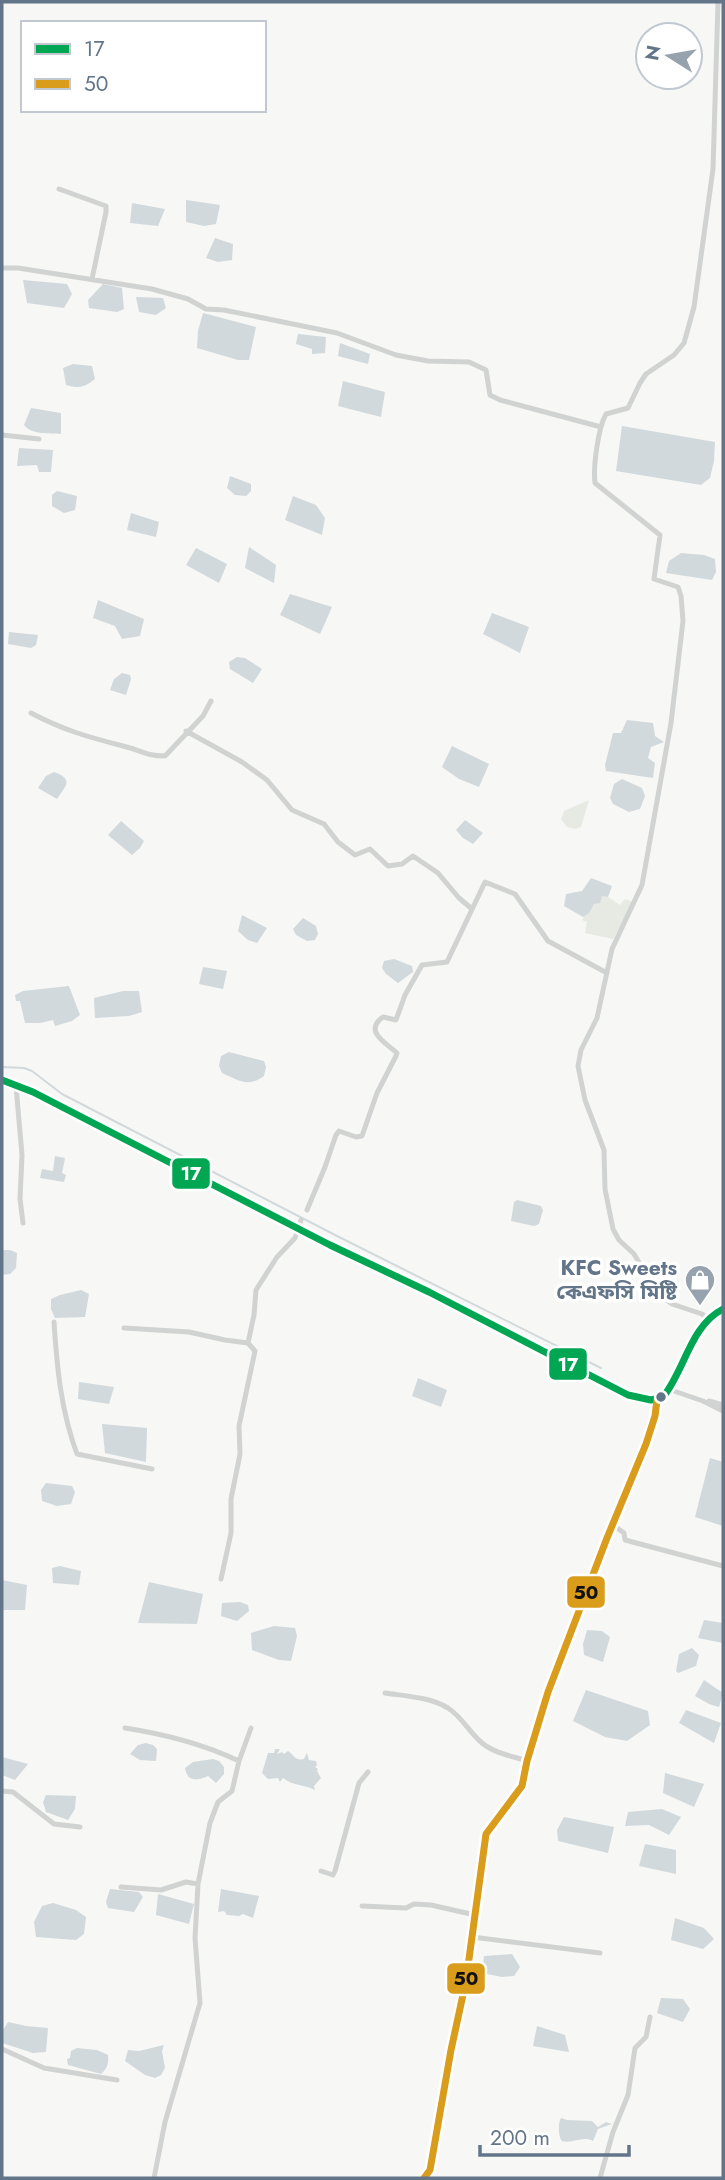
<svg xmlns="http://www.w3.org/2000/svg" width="725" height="2180" font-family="Jost,'Noto Sans Bengali',sans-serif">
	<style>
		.green { fill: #e6eae3 }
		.water { fill: #d1d9dc }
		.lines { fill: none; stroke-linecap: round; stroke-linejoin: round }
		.stream { stroke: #d1d9dc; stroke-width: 2 }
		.minor { stroke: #d1d2d2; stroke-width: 5 }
		.highway { stroke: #c1c6cb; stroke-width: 8 }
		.bus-1-casing { stroke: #fff; stroke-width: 12 }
		.bus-2-casing { stroke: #fff; stroke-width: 12 }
		.bus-1 { stroke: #00a651; stroke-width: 7 }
		.bus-2 { stroke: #d99c1b; stroke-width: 7 }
		.bus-dot { fill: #637589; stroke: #fff; stroke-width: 2.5 }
		.labels { text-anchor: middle; stroke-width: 7; stroke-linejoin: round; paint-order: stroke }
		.poi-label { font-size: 21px; font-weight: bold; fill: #637589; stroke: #fff; text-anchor: end }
		.line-badge { stroke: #fff; stroke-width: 2.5 }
		.badge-label { font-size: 19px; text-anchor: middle; font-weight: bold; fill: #fff }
		.pale-badge-label { font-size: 19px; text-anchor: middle; font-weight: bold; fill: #111 }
	</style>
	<rect width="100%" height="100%" fill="#f7f7f5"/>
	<path class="green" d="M589 800 581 827 576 829 567 827 561 819 564 811Z
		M602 896 608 897 620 905 625 899 634 902 613 939 585 933 587 922 582 920C586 912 595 903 602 896Z"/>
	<path class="water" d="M186 200 220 205 216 224 204 226 186 222Z
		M132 203 165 209 158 226 130 223Z
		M215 238 233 244 232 260 218 262 206 258Z
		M23 280 67 284 72 294 64 308 27 303Z
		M103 284 122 288 124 309 117 312 89 308 88 300Z
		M136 297 163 298 166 308 156 315 139 312Z
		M203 313 256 327 249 360H238L197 348 198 331Z
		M298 334 326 337 325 353 312 354V349L296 344Z
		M340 343 370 354 368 364 338 356Z
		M73 364 92 366 95 379C85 387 79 389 66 385L63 368Z
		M343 381 385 392 381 417 338 406Z
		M31 408 61 413V434C49 433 32 435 24 425Z
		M622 426 715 442 714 461 710 478 701 485 616 471Z
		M19 448 53 450 51 472H39L37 465 17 466Z
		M230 476 251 484V491L246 496 235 495 227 488Z
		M57 491 77 496 75 510 64 513 52 506V495Z
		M293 496 316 505 325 518 322 535 285 520Z
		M131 513 159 522 156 537 127 530Z
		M249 547 276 565 274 583 245 568Z
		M196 548 227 564 219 583 186 565Z
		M681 553 704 555 715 559 716 572 712 580 666 573 669 561Z
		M290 594 332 607 320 634 280 615Z
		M98 600 144 619 140 636 122 639 115 626 93 618Z
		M492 613 529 627 520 653 483 634Z
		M9 632 38 635 36 645 31 648 8 644Z
		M237 657 245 658 262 669 253 683 230 669 229 662Z
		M122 673 130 675 131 679 126 695 110 690 114 679Z
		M627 720 653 723 655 736 664 742 651 747 648 758 655 763 653 778 606 771 605 765 613 733H621Z
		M452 746 489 764 479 787 459 779 442 767Z
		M54 772C75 780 65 786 57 799L38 788 46 776Z
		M622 779 642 788 645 796 640 809 629 812 613 804 610 798 614 784Z
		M465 820 483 833 473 844 463 838 456 830Z
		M121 821 144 841 140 848 132 855 108 835Z
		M591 878 612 886 608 897 602 896 600 903 594 904 589 913 583 917 564 906 566 894 582 891Z
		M242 915 267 928 257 943 248 940 238 931Z
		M303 918 316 926 318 934 315 940 307 941 296 935 293 929Z
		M394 959 412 966 413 972 398 983 386 974 382 968 384 961Z
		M203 967 227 971 223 989 199 984Z
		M69 986 80 1015 72 1021 55 1026 53 1020 40 1023H25L20 1001H16L15 995 23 991Z
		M123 991H139L142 1012 129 1016 95 1018 94 998Z
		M229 1052 264 1061 266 1067 264 1076C248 1088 238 1080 222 1073L219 1066 221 1056Z
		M55 1156 65 1158 62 1173 66 1175 64 1182 40 1178 42 1169 53 1171Z
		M517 1200 541 1206 543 1210 539 1224 534 1226 511 1221 514 1202Z
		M2 1250H10L17 1253 16 1268 10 1274 2 1275Z
		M81 1290 89 1294 85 1317 55 1318 51 1309V1299L60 1295Z
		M418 1378 447 1390 441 1407 412 1396Z
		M79 1382 114 1387 109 1404 78 1399Z
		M102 1424 147 1428 146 1462 105 1453Z
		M710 1458 723 1462V1526L695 1517Z
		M46 1483 72 1486 75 1492 71 1504 57 1506 42 1501 41 1490Z
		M60 1566 81 1571 79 1585 53 1583 52 1568Z
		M2 1580 27 1585 25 1610H2Z
		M149 1582 203 1594 197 1624 138 1623Z
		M240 1602 248 1605 249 1611 237 1621 221 1616 222 1603Z
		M704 1620 723 1623V1643L698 1638Z
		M274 1626 295 1628 297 1636 291 1661 279 1660 252 1650 251 1633Z
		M587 1630 602 1631 610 1637 603 1662 584 1655 583 1644Z
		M692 1648 699 1655 696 1666 678 1673 676 1671 679 1654Z
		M704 1680 723 1693 719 1707 709 1704 695 1696Z
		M586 1690 648 1711 650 1725 627 1741 605 1737 573 1721Z
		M686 1710 721 1723 714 1743 679 1723Z
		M146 1743 153 1745 157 1749 156 1761 140 1760 130 1754 138 1745Z
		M275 1749H280L277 1754 282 1752 284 1754 288 1751C294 1755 295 1761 304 1759L307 1753 309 1760 316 1761 317 1765 315 1767 318 1769 317 1771 321 1778 314 1786 315 1790C303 1784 293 1786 283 1778L280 1782 278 1778 268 1779 262 1773 268 1753H274Z
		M2 1757 28 1764 15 1780 2 1775Z
		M213 1759 219 1761 224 1767V1774L216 1783 208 1776C197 1781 187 1782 185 1768L193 1762Z
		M665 1773 704 1784 694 1807 663 1793Z
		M46 1795 76 1796 75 1809 68 1820 46 1812 43 1802Z
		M662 1809 681 1817 669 1835 649 1825 625 1826 628 1812Z
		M564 1817 614 1827 608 1853 558 1841 557 1830Z
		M645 1844 676 1850V1874L639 1866Z
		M110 1889 139 1892 143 1897 134 1912 108 1908 106 1902Z
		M221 1889 259 1896 253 1918 243 1914 239 1916 227 1915 224 1911 218 1912Z
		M158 1894 194 1904 189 1924 156 1915Z
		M53 1903 76 1910 86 1917 84 1934 76 1940 36 1937 34 1922 42 1906Z
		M675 1918 704 1928 714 1939 703 1949 671 1940Z
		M512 1954 520 1967 514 1976 502 1977 487 1974 483 1965 484 1956Z
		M661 1998 683 1999 690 2009 683 2022 657 2013Z
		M8 2022 26 2026 48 2028 46 2052 33 2053 2 2043V2032Z
		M537 2026 565 2035 569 2052 533 2046Z
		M164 2045 162 2051 165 2068 161 2075 155 2078 145 2075 125 2061 128 2050 139 2051Z
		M77 2048 97 2050 108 2055C109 2063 107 2069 101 2074L68 2065 67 2059 70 2058 71 2051Z
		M561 2118 567 2120 592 2121 598 2127 606 2122 612 2124 598 2129 593 2141C583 2135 573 2144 562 2141 558 2137 558 2122 561 2118Z"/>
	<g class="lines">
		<path class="stream" d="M2 1067 24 1068 32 1071 62 1094 339 1237 601 1368"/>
		<path class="minor" d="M59 189 106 206V212L92 279
			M2 268H18L152 289 188 299 206 309 224 310 337 333 396 355 428 361 469 362 486 370 490 395 500 400 601 427
			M2 435 39 439
			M31 713C63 730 88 737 123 746 141 750 145 756 165 756L203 716 211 701
			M186 731 242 762 267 780 292 810 324 824 338 842 355 855 370 849 388 866 402 864 413 856 438 873 459 898 472 909
			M16 1086 22 1155 20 1199 23 1223
			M307 1210 325 1167 336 1135 339 1131 356 1137 362 1136 377 1093 396 1056 397 1053C386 1043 363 1031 383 1017L396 1020 405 995 422 965 447 962 485 882 515 894 548 941 607 973
			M708 1319 702 1314 672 1304 658 1294 634 1254 619 1240 613 1229 605 1189 604 1150 585 1100 578 1066 581 1050 597 1018 612 949 642 885 671 723 683 621 681 596 678 587 654 579 660 535 595 483C593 467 598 428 606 414L628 408 640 383 646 374 674 355 684 343 694 307 713 169 718 2
			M54 1322C57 1368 61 1411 77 1454L152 1469
			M124 1328 189 1332 225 1340 248 1343 254 1315 256 1290 277 1257 295 1238 301 1220
			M668 1389 703 1401 723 1411
			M709 1401 723 1405
			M613 1525 624 1533 625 1540 723 1566
			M221 1579 231 1533V1499L240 1454 239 1426 255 1351 248 1343
			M385 1693C405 1696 430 1697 448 1708 462 1717 469 1732 482 1743 494 1753 512 1756 527 1761
			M125 1728C164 1734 203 1744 239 1761
			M2 1791 13 1792 54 1824 80 1827
			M321 1871 333 1875 335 1871 359 1783 368 1772
			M121 1887 161 1890 186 1882 198 1884
			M362 1906 406 1908 414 1904 431 1905 475 1915
			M472 1937 600 1953
			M2 2049 44 2068 117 2080
			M154 2178 165 2122 200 2003 195 1938 198 1884 210 1823 218 1802 232 1791 239 1761 251 1728
			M424 2178 430 2170 451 2050 466 1981 486 1834 522 1786 527 1761 548 1692 607 1538 646 1444 655 1416 657 1400
			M600 2178 613 2132 628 2095 635 2048 646 2037 650 2017"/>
		<path class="highway" d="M2 1080 33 1092 330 1245 429 1292 628 1395 651 1400 663 1397C685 1370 690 1326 723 1308"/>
		<g class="bus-1-casing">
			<path id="bus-1" d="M2 1080 33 1092 330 1245 429 1292 628 1395 651 1400 663 1397C685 1370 690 1326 723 1309"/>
		</g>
		<g class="bus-2-casing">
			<path id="bus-2" d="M424 2178 430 2170 451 2050 466 1981 486 1834 522 1786 527 1761 548 1692 607 1538 646 1444 655 1416 657 1400"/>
		</g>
		<use href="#bus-1" class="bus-1"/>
		<use href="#bus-2" class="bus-2"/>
	</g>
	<defs>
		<g id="shop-pin" transform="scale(1.575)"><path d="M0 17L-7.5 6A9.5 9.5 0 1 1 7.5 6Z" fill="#97a2af" stroke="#fff"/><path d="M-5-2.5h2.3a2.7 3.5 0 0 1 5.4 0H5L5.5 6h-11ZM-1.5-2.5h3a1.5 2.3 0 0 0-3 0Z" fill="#fff"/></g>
	</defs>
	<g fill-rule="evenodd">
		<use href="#shop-pin" x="700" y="1280"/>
	</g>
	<circle class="bus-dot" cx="661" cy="1397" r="6"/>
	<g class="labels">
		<g class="poi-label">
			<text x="677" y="1275">KFC Sweets<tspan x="677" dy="24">কেএফসি মিষ্টি</tspan></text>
		</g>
	</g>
	<g class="line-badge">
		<rect x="171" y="1157" width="40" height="33" rx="7" fill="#00a651"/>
		<rect x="548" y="1347" width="40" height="34" rx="7" fill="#00a651"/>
		<rect x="566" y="1575" width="40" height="34" rx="7" fill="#d99c1b"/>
		<rect x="446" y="1962" width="40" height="33" rx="7" fill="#d99c1b"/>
	</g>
	<g class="badge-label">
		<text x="191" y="1180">17</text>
		<text x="568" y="1371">17</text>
	</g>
	<g class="pale-badge-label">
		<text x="586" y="1599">50</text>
		<text x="466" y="1985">50</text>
	</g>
	<rect width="725" height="2180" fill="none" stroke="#637589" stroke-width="7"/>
	<rect x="21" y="21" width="245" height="91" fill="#ffffff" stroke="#c1c8d0" stroke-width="2"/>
	<rect x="35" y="44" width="35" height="10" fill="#00a651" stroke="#c1c8d0" stroke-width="2"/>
	<text x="84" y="56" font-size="21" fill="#637589">17</text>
	<rect x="35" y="79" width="35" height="10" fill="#d99c1b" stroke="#c1c8d0" stroke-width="2"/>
	<text x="84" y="91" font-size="21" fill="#637589">50</text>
	<g transform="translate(669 56) rotate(281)"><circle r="33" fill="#ffffff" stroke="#c1c8d0" stroke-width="2"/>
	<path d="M0-5L12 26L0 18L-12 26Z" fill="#97a2af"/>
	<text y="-10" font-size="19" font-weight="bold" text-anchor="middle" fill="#637589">N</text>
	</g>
	<path d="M480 2145v10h149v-10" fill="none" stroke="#637589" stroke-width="3.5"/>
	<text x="490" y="2145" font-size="21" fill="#637589" stroke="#ffffff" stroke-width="5" paint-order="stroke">200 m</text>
</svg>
